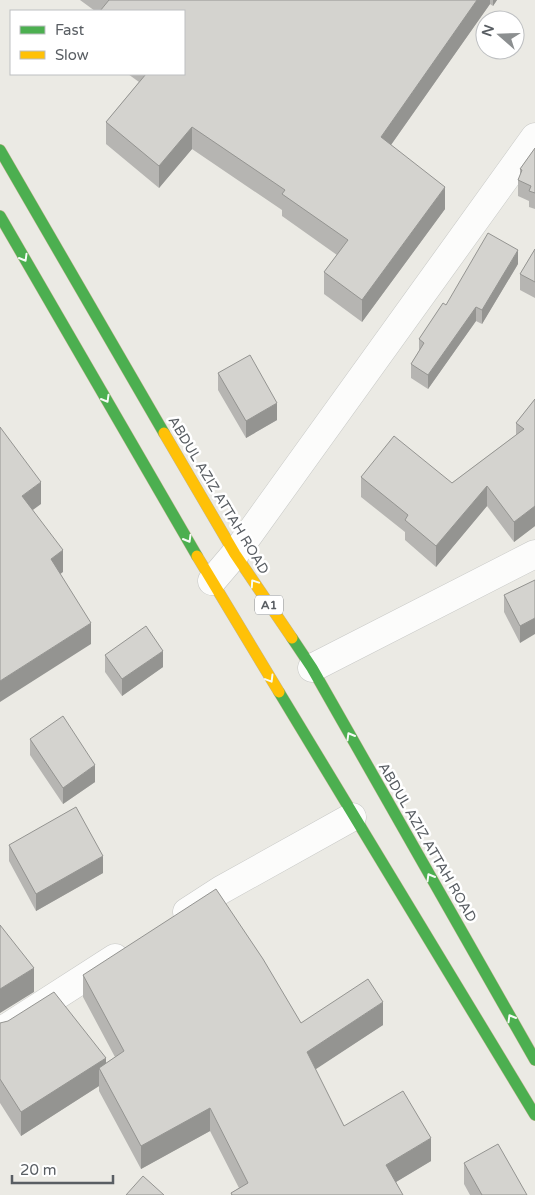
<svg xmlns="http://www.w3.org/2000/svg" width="535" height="1195" font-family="'Varela Round',sans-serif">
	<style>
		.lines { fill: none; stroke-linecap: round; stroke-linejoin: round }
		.street-casing { stroke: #c7c8c6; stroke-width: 29 }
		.fast-casing { stroke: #c2b592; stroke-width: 12 }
		.slow-casing { stroke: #c2b592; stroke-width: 12 }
		.street { stroke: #fcfcfb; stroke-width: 28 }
		.fast { stroke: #4caf50; stroke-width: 11 }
		.slow { stroke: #ffc107; stroke-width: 11 }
		.wall { fill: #b6b5b2 }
		.shaded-wall { fill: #949491 }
		.building { fill: #d4d3cf; stroke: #949491 }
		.oneway { stroke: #f6fbf6 }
		.labels { text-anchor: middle; stroke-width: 5; stroke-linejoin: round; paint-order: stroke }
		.shield { fill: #fff; stroke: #8b8e92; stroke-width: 1 }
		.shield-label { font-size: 12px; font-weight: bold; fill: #595e63 }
		.street-label { font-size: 14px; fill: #595e63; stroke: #fff }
	</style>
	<rect width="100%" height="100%" fill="#ebeae4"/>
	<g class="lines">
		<g class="street-casing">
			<path id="street" d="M212 581 235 554 535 137
				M312 668 535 554
				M187 912 221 890 352 817
				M0 1032 115 958"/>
		</g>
		<g class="fast-casing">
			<path id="fast" d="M0 150 164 433
				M0 216 197 556
				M292 638 312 668 535 1060
				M279 692 535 1115"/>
		</g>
		<g class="slow-casing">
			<path id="slow" d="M164 433 235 554 292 638
				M197 556 279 692"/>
		</g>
		<use href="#street" class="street"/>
		<use href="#fast" class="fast"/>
		<use href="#slow" class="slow"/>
	</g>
	<path class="wall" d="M80 0H497L493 6 490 4 391 145 445 209 362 322 324 294V272L337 255 282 216V210L192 149 159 188 106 144V122L139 82 128 74H184V11H95Z
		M535 148V209L529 207V201L518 196V180L520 177V169Z
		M535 249V298L520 290V274Z
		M518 264 482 324 476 321 428 389 411 378V364L419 351V339L446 305Z
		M218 373 277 420 246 438 218 390Z
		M535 399V526L514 542 487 506 436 567 405 540V532L361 497V477L452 483 516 435V423Z
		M535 580 520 643 504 612V595Z
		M105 655 163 667 122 696 105 672Z
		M30 739 95 782 63 804 30 755Z
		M9 845 103 873 36 911 9 861Z
		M83 975 301 1023 383 1025 315 1069 344 1126 431 1161 396 1182 403 1195H231V1193L239 1188 210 1131 141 1169 99 1091V1086L21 1136 0 1103V1023L106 1063 115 1057 83 997Z
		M464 1163 527 1195H470L464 1184Z"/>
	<path class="shaded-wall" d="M477 0H490V4L381 159V137Z
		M493 0H497L493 6Z
		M192 127V149L159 188V166Z
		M445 187V209L362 322V300Z
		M518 250V264L482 324V310Z
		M476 307V321L428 389V375Z
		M277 403V420L246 438V421Z
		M41 482V504L22 518V496Z
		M487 486V506L436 567V546Z
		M535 506V526L514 542V522Z
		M63 550V572L51 581V559Z
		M535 618V634L520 643V626Z
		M91 623V644L0 702V681Z
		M163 651V667L122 696V679Z
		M95 765V782L63 804V788Z
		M103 856V873L36 911V894Z
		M34 968V992L0 1013V989Z
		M383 1002V1025L307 1075V1052Z
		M106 1058V1082L99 1068V1086L21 1136V1112Z
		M210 1108V1131L141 1169V1146Z
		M431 1138V1161L386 1188V1165Z"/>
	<path class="building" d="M109 0H477L381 137 445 187 362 300 324 272 348 240 282 194 285 190 192 127 159 166 106 122 146 74H184V11H100Z
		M535 148V193L529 191 531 186 518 180 522 170 520 169Z
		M488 233 518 250 482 310 476 307 428 375 411 364 424 343 419 339 443 303 446 305Z
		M535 249V282L520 274Z
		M250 355 277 403 246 421 218 373Z
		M535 399V506L514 522 487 486 436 546 405 520 408 515 361 477 394 436 452 483 524 429 516 423Z
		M0 427 41 482 22 496 63 550 51 559 91 623 0 681Z
		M535 580V618L520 626 504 595Z
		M146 626 163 651 122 679 105 655Z
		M63 716 95 765 63 788 30 739Z
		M76 807 103 856 36 894 9 845Z
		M216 889 263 959 301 1023 368 979 383 1002 307 1052 344 1126 403 1091 431 1138 386 1165 403 1195H232L231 1193 248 1183 210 1108 141 1146 99 1068 124 1051 83 975Z
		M0 925 34 968 0 989Z
		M54 992 106 1058 21 1112 0 1079V1023L8 1021Z
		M498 1144 527 1195H482L464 1163Z
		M143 1176 164 1195H126Z"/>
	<defs><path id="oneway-chevron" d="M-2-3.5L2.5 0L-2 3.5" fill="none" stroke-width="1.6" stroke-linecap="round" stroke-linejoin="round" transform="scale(1.25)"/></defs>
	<g class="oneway">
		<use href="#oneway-chevron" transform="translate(24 258) rotate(60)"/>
		<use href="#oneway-chevron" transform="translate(106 399) rotate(60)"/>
		<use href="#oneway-chevron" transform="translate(188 539) rotate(60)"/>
		<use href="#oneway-chevron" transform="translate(254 583) rotate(-124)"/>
		<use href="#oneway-chevron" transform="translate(270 679) rotate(59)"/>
		<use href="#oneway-chevron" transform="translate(350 736) rotate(-120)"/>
		<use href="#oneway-chevron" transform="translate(430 877) rotate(-120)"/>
		<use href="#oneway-chevron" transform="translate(511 1018) rotate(-120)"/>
	</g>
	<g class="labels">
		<rect class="shield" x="255" y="595.5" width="28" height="19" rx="4"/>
		<g class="shield-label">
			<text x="269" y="609">A1</text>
		</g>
		<g class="street-label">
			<text transform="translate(219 495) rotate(59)" y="5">ABDUL AZIZ ATTAH ROAD</text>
			<text transform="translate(428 842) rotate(60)" y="5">ABDUL AZIZ ATTAH ROAD</text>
		</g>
	</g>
	<rect x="10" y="10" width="175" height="65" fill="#ffffff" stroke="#bdbfc1"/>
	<rect x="20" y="26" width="25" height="8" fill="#4caf50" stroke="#bdbfc1"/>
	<text x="55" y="35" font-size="15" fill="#595e63">Fast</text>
	<rect x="20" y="51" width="25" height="8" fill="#ffc107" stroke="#bdbfc1"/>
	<text x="55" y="60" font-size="15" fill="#595e63">Slow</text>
	<g transform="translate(500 35) rotate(290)"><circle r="24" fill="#ffffff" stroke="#bdbfc1"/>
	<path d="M0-4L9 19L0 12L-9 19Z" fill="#8c8f90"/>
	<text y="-8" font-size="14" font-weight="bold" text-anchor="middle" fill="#595e63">N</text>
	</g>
	<path d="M12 1175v8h101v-8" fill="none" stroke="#595e63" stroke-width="2.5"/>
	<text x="20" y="1175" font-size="15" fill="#595e63" stroke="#ffffff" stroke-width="4" paint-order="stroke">20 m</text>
</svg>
